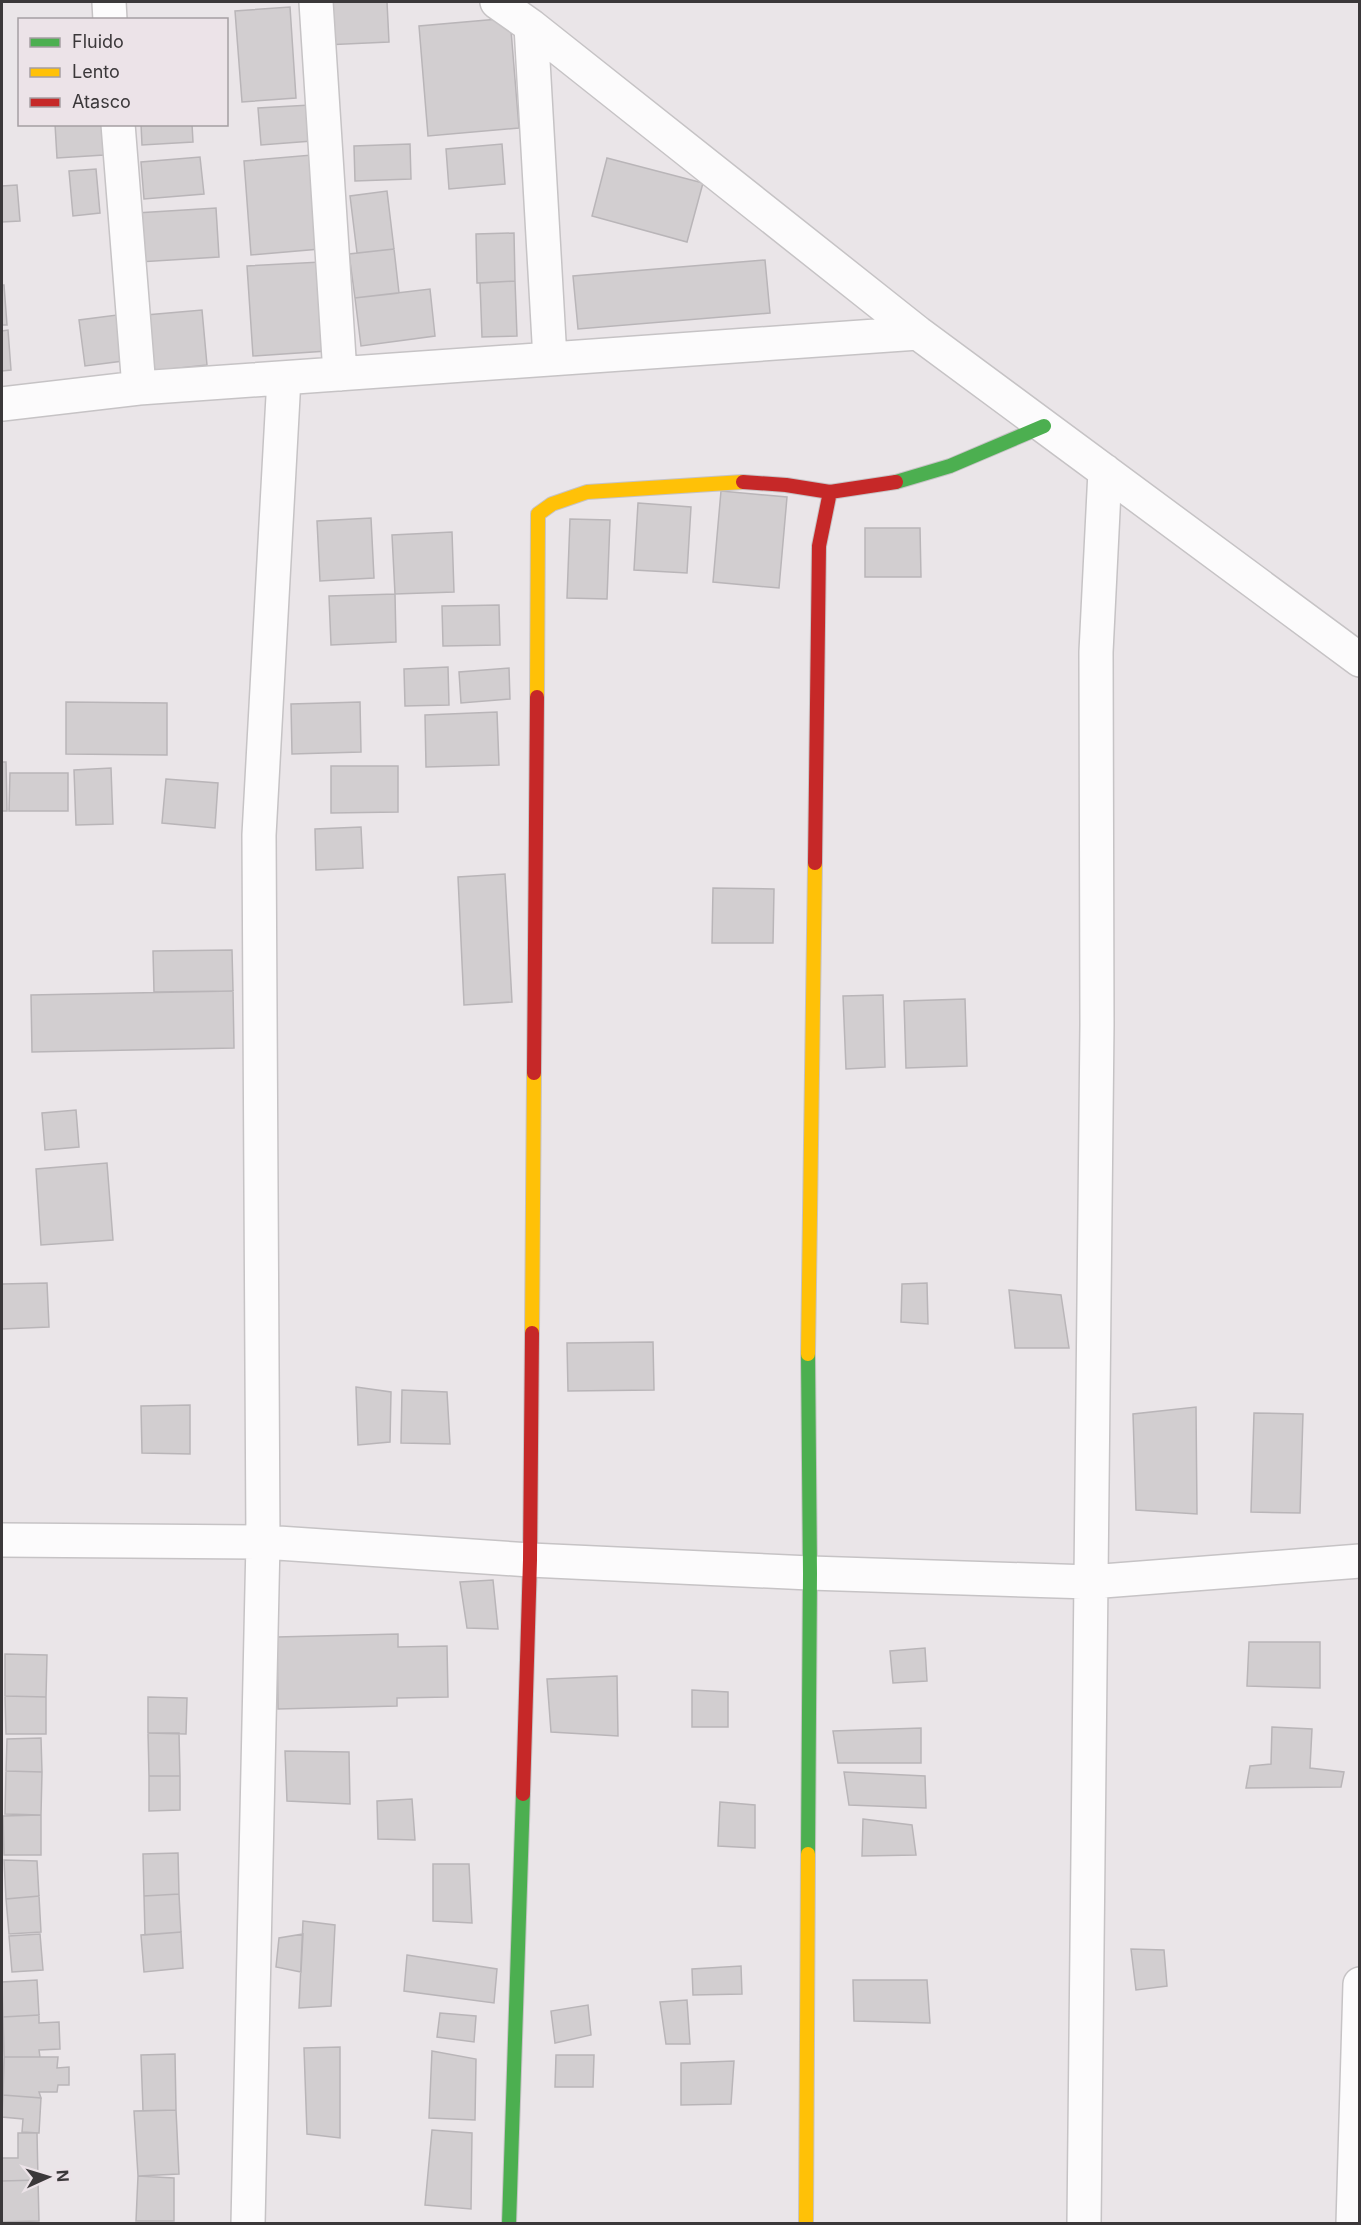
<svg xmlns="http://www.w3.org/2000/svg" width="1361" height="2225" font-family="Inter,sans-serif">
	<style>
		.building { fill: #d2ced0; stroke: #b9b5b8; stroke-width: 1.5 }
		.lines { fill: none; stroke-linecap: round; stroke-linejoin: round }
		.street-casing { stroke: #c6c3c5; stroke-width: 36 }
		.fast-casing { stroke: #c6c3c5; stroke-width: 16 }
		.slow-casing { stroke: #c6c3c5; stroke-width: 16 }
		.jam-casing { stroke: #c6c3c5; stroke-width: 16 }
		.street { stroke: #fcfbfc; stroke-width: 33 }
		.fast { stroke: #4caf50; stroke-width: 14 }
		.slow { stroke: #ffc107; stroke-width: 14 }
		.jam { stroke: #c62828; stroke-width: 14 }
	</style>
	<rect width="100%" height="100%" fill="#eae5e8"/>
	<path class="building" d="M323 2H387L389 42 324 45Z
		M290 7 296 98 242 102 235 11Z
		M510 18 519 128 428 136 419 26Z
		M310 105 312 141 261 145 258 108Z
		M55 124H102L104 155 57 158Z
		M141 124H192L193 142 142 145Z
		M410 144 411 179 355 181 354 146Z
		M502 144 505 184 449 189 446 149Z
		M312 155 320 249 251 255 244 161Z
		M200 157 204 194 144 199 141 162Z
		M607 158 703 183 687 242 592 216Z
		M96 169 100 213 73 216 69 171Z
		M17 185 20 221 2 222V186Z
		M387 191 394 249 357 253 350 196Z
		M216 208 219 257 139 262 136 213Z
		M514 233 515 281 477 283 476 234Z
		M394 249 399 293 355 298 349 254Z
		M765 260 770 313 578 329 573 276Z
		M321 262 327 351 253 356 247 266Z
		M515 281 517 336 482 337 480 283Z
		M2 285H4L7 325H2Z
		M430 289 435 336 361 346 355 298Z
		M202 310 207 365 152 371 146 315Z
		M117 315 123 361 85 366 79 320Z
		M8 330 11 370 2 371V331Z
		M721 491 787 497 779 588 713 582Z
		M638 503 691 507 687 573 634 570Z
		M371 518 374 578 320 581 317 521Z
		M570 519 610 520 607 599 567 598Z
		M865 528H920L921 577H865Z
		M452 532 454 592 395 594 392 535Z
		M395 594 396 642 331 645 329 596Z
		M499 605 500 645 443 646 442 606Z
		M448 667 449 705 405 706 404 669Z
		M509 668 510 699 461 703 459 672Z
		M66 702 167 703V755L66 754Z
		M360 702 361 752 292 754 291 704Z
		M497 712 499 765 426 767 425 715Z
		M2 762H6L7 811H2Z
		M331 766H398V812L331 813Z
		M111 768 113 824 76 825 74 770Z
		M10 773H68V811H9Z
		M166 779 218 783 215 828 162 823Z
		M361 827 363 868 316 870 315 829Z
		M505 874 512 1002 464 1005 458 877Z
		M713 888 774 889 773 943H712Z
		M232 950 233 991 154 992 153 951Z
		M233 991 234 1048 32 1052 31 995Z
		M883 995 885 1067 846 1069 843 996Z
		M965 999 967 1066 906 1068 904 1001Z
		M76 1110 79 1147 45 1150 42 1113Z
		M107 1163 113 1240 41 1245 36 1169Z
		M47 1283 49 1327 2 1329V1284Z
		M927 1283 928 1324 901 1322 902 1284Z
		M1009 1290 1061 1295 1069 1348H1015Z
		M653 1342 654 1390 568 1391 567 1343Z
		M356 1387 391 1392 390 1442 358 1445Z
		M402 1390 447 1392 450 1444 401 1443Z
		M190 1405V1454L142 1453 141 1406Z
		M1196 1407 1197 1514 1136 1510 1133 1414Z
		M1254 1413 1303 1414 1300 1513 1251 1512Z
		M493 1580 498 1629 467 1628 460 1582Z
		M398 1634V1647L447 1646 448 1697 397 1698V1706L278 1709 277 1637Z
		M1249 1642H1320V1688L1247 1686Z
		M925 1648 927 1681 893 1683 890 1651Z
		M5 1654 47 1655 46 1697 5 1696Z
		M617 1676 618 1736 551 1732 547 1679Z
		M692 1690 728 1692V1727H692Z
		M5 1696 46 1697V1734H6Z
		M148 1697 187 1698 186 1734 148 1733Z
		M1272 1727 1312 1729 1310 1768 1344 1772 1341 1787 1246 1788 1250 1766 1271 1764Z
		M921 1728V1763H838L833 1731Z
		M148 1733H179L180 1776H149Z
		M41 1738 42 1772 6 1771 7 1739Z
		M285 1751 349 1752 350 1804 287 1801Z
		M6 1771 42 1772 41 1815 5 1814Z
		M844 1772 925 1776 926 1808 849 1805Z
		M149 1776H180V1810L149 1811Z
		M412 1799 415 1840 378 1839 377 1801Z
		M720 1802 755 1805V1848L718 1846Z
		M41 1815V1855H4L3 1816Z
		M863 1819 912 1825 916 1855 862 1856Z
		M178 1853 179 1894 144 1896 143 1854Z
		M4 1860 37 1861 39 1896 6 1899Z
		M433 1864H469L472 1923 433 1921Z
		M179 1894 181 1932 145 1935 144 1896Z
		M39 1896 41 1932 9 1934 6 1899Z
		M303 1921 335 1925 331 2006 299 2008Z
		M181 1932 183 1968 144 1972 141 1935Z
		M40 1934 43 1970 12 1972 9 1936Z
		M303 1934 301 1972 276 1967 279 1938Z
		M1131 1949 1164 1950 1167 1986 1136 1990Z
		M407 1955 497 1969 494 2003 404 1991Z
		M741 1966 742 1994 693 1995 692 1969Z
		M37 1980 39 2015 3 2017 2 1982Z
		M853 1980H927L930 2023 854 2021Z
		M687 2000 690 2044H666L660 2002Z
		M588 2005 591 2035 555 2043 551 2011Z
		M440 2013 476 2016 474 2042 437 2037Z
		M39 2015V2023L59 2022 60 2049 39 2050 40 2057H4L3 2017Z
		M340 2047V2138L307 2134 304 2048Z
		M432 2051 476 2059 475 2120 429 2118Z
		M175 2054 176 2110 143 2111 141 2055Z
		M556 2055H594L593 2087H555Z
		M4 2057H58L57 2068 69 2067V2085H58L57 2092H39L41 2098 3 2095Z
		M734 2061 731 2104 681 2105V2063Z
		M3 2095 41 2098 39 2133 22 2132 23 2119 2 2117Z
		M176 2110 179 2174 138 2176 134 2111Z
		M432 2130 472 2133 471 2209 425 2205Z
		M18 2133H37L38 2180 2 2181V2158H18Z
		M138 2176 174 2178V2221H136Z
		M38 2180 39 2221 2 2222V2181Z"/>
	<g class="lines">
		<g class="street-casing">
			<path id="street" d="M109 2 110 20
				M316 2 340 374
				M497 2 531 26 918 333 1360 660
				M531 26 550 359
				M118 124 139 388
				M2 404 139 388 918 333
				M2 1540 263 1542 530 1560 810 1573 1090 1582 1360 1561
				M248 2224 263 1542 259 835 284 378
				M1084 2224 1097 1025 1096 652 1105 471
				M1353 2224 1360 1984"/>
		</g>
		<g class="fast-casing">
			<path id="fast" d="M896 482 950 466 1044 426
				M808 1354 810 1573 808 1854
				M509 2224 523 1794"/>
		</g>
		<g class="slow-casing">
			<path id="slow" d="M537 697 538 514 552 504 587 492 743 482
				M532 1333 534 1073
				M808 1354 815 863
				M806 2224 808 1854"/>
		</g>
		<g class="jam-casing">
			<path id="jam" d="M743 482 786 485 830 492
				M815 863 819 546 830 492 896 482
				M534 1073 537 697
				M523 1794 530 1560 532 1333"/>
		</g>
		<use href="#street" class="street"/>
		<use href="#fast" class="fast"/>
		<use href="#slow" class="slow"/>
		<use href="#jam" class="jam"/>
	</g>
	<rect width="1361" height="2225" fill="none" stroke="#3b383a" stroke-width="6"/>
	<rect x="18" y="18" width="210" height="108" fill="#ece3e8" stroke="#a59fa2" stroke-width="1.5"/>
	<rect x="30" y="38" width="30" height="9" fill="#4caf50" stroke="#a59fa2" stroke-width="1.5"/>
	<text x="72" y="48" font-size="18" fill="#3b383a">Fluido</text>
	<rect x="30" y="68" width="30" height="9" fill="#ffc107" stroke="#a59fa2" stroke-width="1.5"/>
	<text x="72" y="78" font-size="18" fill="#3b383a">Lento</text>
	<rect x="30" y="98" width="30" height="9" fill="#c62828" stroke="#a59fa2" stroke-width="1.5"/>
	<text x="72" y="108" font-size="18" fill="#3b383a">Atasco</text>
	<g transform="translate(48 2177) rotate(86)" stroke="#ece3e8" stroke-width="4.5" paint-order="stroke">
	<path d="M0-4.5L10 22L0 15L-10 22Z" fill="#3b383a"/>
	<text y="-9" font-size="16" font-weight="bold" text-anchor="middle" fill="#3b383a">N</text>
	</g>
</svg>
